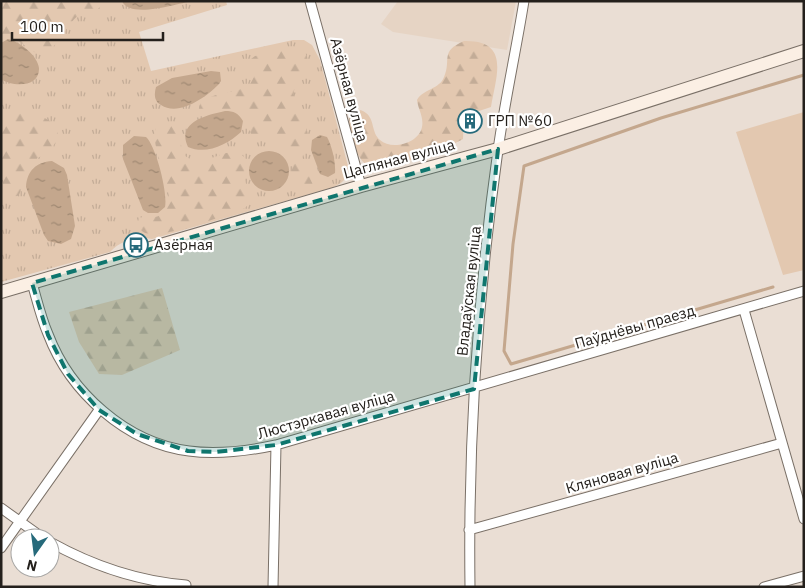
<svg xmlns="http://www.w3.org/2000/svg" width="805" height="588" font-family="'IBM Plex Sans',sans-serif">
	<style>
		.built { fill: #e6d4c4 }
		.grass { fill: url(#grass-tufts) }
		.forest { fill: url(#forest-firs) }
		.pitch { fill: #e3c8b0 }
		.water { fill: url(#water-ripples) }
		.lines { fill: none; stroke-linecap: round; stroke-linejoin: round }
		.stream { stroke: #c4a78d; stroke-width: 3 }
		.street-casing { stroke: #7a7067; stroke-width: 11 }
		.secondary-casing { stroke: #7a7067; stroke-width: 14 }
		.street { stroke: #fff; stroke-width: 9 }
		.secondary { stroke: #fbefe4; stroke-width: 12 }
		.marked { fill: #0f766e; fill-opacity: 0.2; stroke: #0f766e; stroke-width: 4; stroke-dasharray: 10 6; stroke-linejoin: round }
		.labels { text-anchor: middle; stroke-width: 4.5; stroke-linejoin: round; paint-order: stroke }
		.street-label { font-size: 15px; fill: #24201c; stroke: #fff }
		.poi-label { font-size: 15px; fill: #24201c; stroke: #fff; text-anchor: start }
	</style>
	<defs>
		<pattern id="grass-tufts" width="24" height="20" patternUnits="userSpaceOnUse" patternTransform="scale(1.25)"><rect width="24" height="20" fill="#e3c8b0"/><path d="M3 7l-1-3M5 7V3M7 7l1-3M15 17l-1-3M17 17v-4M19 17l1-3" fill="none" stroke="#c3ac97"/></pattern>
		<pattern id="forest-firs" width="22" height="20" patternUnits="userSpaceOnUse" patternTransform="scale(1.25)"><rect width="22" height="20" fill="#e3c8b0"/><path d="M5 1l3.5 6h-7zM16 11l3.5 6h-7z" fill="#c3ac97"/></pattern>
		<pattern id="water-ripples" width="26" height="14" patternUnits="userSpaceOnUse" patternTransform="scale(1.25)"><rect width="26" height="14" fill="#c4a78d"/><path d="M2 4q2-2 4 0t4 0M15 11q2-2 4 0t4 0" fill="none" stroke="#9f8872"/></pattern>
	</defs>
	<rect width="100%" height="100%" fill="#eaded4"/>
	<path class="built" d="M398 1H516L507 50 393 32 381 24Z"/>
	<path class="grass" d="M1 1H226L227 5 139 32 151 71 293 40H304L312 45 320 60 348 166C349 178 342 184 331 188L152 239C137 236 121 240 110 252L1 282Z"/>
	<path class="forest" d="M1 1H106C100 12 88 9 79 15 65 25 59 49 41 54 26 52 24 37 1 37Z
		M464 41C511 40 496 76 491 107L464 116 463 139C451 147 385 171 372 167 360 164 356 151 353 140 351 131 346 120 351 111 357 109 361 109 366 113 375 120 371 132 380 140 392 151 419 143 422 127 424 117 418 109 417 100 423 89 440 89 444 77 452 59 439 52 464 41Z
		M291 49 305 53C314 65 296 77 294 91 292 109 306 119 308 135L302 159 313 185 305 190 292 186V166L278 141 251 134 241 111 230 109 204 114 199 110C197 93 237 93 249 86L254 77 251 59 255 56Z
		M16 109C36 113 74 123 50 150 43 157 33 158 28 166 21 175 24 185 19 195L9 200C0 194 2 135 2 120L5 114Z
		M159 124C182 120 179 139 183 154 204 175 233 136 246 160 246 165 244 170 244 176 246 192 261 199 240 211 220 216 168 237 149 234 143 233 140 230 137 225L139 218C147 215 155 220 162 214 185 197 141 139 159 124Z
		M162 288 180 350 122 375 99 374 79 342 69 312Z"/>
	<path class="pitch" d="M804 112V270L783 275 736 132Z"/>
	<path class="water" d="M122 1H192C177 4 129 19 122 1Z
		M8 39C19 41 38 56 39 68 40 88 12 87 1 79V43Z
		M211 71 220 72 221 81 218 85C206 97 179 117 161 105 154 101 154 94 156 87L172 78Z
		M225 111C234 111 238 113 243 121L241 132C227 145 206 155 188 147 176 122 207 115 225 111Z
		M320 135 327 137C332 146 336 163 335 173L328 177 320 174 311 150 312 140Z
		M134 136 146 137C156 146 168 193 165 207L158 213H148L143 210 123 159V145Z
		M249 171a20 20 0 1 1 40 0a20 20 0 1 1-40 0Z
		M52 161 64 168 67 175 75 226 71 239 61 244 48 241 44 235 26 187C27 171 36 162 52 161Z"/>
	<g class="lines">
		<path class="stream" d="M773 287 511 364 504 351 513 244 524 166 661 118 804 75"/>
		<g class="street-casing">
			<path id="street" d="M310 1 361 186
				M32 283C37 300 41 318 48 334 70 392 126 443 189 451 218 455 248 451 276 445L804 291
				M744 310 804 519
				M1 508 43 538
				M469 530 782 443
				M50 542C93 566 137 581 186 585
				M1 548 99 410
				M273 587 276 445
				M470 587C468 443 478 293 498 150 505 100 516 51 524 1
				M764 587 804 576"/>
		</g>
		<g class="secondary-casing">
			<path id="secondary" d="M1 292 361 186 498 149 804 51"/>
		</g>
		<use href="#street" class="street"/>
		<use href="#secondary" class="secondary"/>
	</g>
	<path class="marked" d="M498 149 474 389 276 445 216 452 188 451 137 434 99 410 68 374 48 335 32 283Z"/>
	<defs>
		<g id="building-ring" transform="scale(1.25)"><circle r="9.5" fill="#fff" stroke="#266a7b" stroke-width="1.5"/><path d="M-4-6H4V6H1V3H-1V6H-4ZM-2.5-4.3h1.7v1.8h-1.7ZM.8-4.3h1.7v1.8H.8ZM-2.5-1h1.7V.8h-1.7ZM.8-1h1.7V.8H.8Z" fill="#266a7b"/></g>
		<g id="bus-ring" transform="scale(1.25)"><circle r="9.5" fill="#fff" stroke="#266a7b" stroke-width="1.5"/><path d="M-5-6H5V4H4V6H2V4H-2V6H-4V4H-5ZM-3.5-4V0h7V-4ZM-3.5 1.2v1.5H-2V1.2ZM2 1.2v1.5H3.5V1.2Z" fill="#266a7b"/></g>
	</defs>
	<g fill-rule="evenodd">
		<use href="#building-ring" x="470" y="121"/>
		<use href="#bus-ring" x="136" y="245"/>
	</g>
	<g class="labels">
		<g class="street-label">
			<text transform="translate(349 90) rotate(75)" y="5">Азёрная вуліца</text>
			<text transform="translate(399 159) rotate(-15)" y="5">Цагляная вуліца</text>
			<text transform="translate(469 291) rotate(-84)" y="5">Владаўская вуліца</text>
			<text transform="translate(635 327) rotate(-16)" y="5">Паўднёвы праезд</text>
			<text transform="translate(326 415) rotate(-16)" y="5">Люстэркавая вуліца</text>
			<text transform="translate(622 473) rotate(-16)" y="5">Кляновая вуліца</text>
		</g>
		<g class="poi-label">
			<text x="488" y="126">ГРП №60</text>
			<text x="154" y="250">Азёрная</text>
		</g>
	</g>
	<rect width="805" height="588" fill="none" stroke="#24201c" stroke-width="5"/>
	<g transform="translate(35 553) rotate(194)"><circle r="24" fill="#ffffff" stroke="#a7a6a4"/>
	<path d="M0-4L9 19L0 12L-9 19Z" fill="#266a7b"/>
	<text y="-8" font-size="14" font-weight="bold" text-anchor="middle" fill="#24201c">N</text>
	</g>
	<path d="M12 32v8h151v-8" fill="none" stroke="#24201c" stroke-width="2.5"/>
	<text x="20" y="32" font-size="15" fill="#24201c" stroke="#ffffff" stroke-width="4" paint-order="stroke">100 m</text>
</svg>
